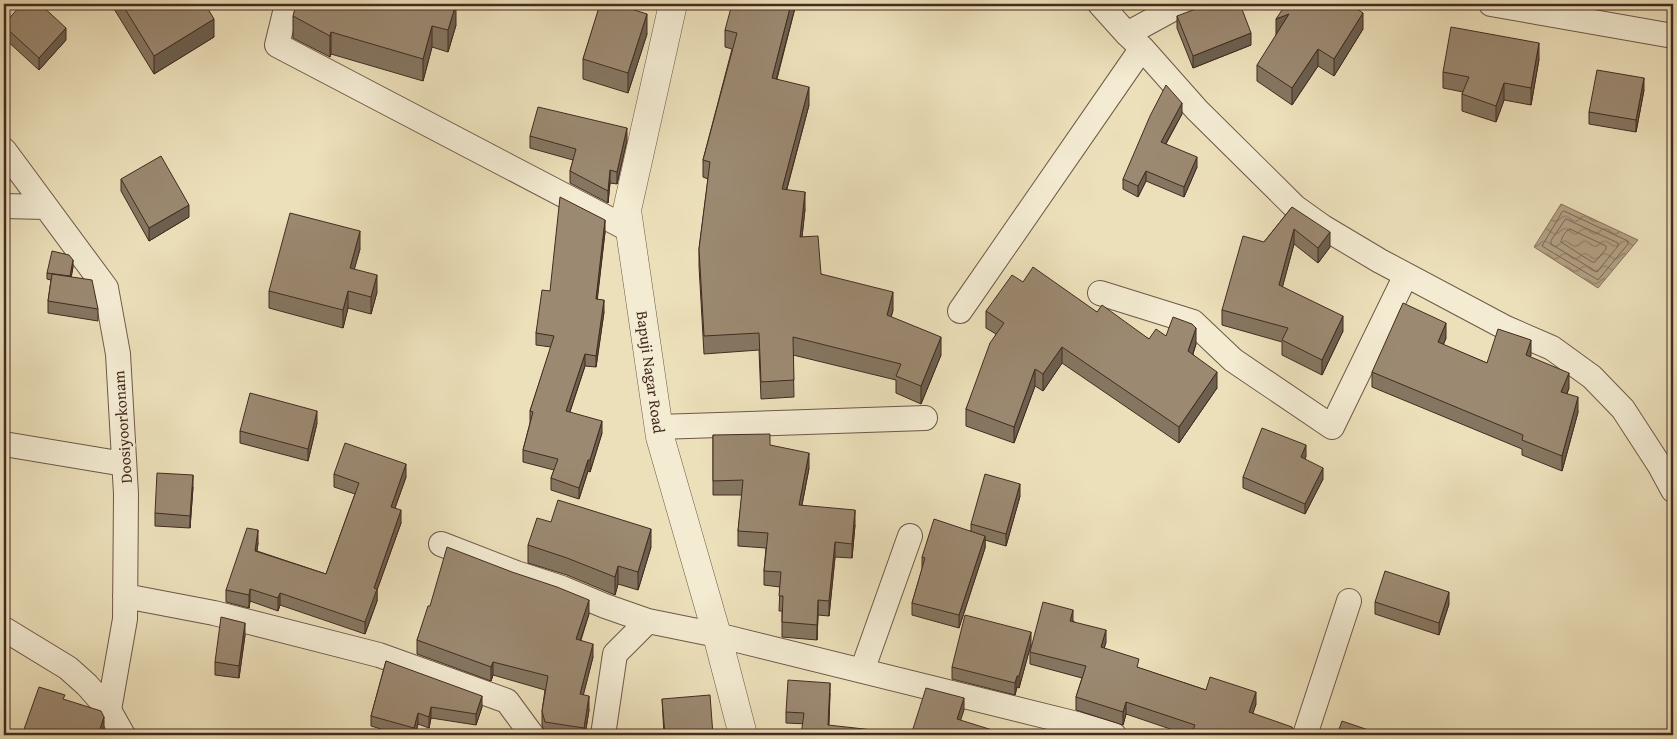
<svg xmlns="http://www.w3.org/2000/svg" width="1677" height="739" font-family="'Gentium Book Plus',serif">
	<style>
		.water { fill: url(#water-waves); stroke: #87725e }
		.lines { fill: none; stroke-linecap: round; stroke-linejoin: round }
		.shore { stroke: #7c6654; stroke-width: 1 }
		.minor-casing { stroke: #6e5847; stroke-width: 26 }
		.tertiary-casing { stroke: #6e5847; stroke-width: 29 }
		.minor { stroke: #f3ebd2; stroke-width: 24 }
		.tertiary { stroke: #f3ebd2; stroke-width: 28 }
		.wall { fill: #857661; stroke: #442b21 }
		.shaded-wall { fill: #6c604f; stroke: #442b21 }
		.building { fill: #9b8971; stroke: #442b21 }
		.labels { text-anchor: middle; stroke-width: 5; stroke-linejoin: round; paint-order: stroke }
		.street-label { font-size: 16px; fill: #442b21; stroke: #f3ebd2 }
	</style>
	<defs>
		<pattern id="water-waves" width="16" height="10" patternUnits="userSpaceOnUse" patternTransform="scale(1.25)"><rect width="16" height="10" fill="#b3a286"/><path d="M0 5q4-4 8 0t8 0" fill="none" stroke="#93846d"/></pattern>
	</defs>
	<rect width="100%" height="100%" fill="#ece0ba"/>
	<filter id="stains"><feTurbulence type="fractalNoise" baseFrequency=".004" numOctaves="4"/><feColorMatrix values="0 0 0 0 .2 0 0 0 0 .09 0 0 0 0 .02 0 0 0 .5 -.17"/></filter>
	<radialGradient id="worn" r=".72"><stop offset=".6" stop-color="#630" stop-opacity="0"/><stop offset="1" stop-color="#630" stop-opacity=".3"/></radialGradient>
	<path class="water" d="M1561 204 1638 240 1598 288 1534 247Z"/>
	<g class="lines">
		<path class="shore" d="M1564 211 1628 241V244L1598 280 1542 246 1562 212Z
			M1566 219 1618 243V246L1597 272 1551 244V241Z
			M1570 229 1606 246V249L1595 262H1592L1561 242C1561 238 1566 230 1570 229Z"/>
		<g class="minor-casing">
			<path id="minor" d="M287 4 277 45 630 230
				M1100 4 1127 34 1142 48 1197 110 1295 207 1323 227 1380 261 1506 328 1552 348 1592 377 1623 409 1660 466 1673 490
				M1491 4 1673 36
				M1127 34 1182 4
				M4 150 106 288 118 354 126 494 125 619 109 710 123 735
				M4 206 46 207
				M1100 293 1193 322 1233 360 1332 427 1406 275
				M960 311 1142 48
				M658 427 925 418
				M4 444 124 464
				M441 544 516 573 562 588 605 606 648 621
				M125 596 214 613 379 655 507 701 532 735
				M4 629 68 668 87 685 109 710
				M862 671 910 536
				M603 735 615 654 648 621 717 635 1077 724 1114 735
				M1305 735 1349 601"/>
		</g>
		<g class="tertiary-casing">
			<path id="tertiary" d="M673 4 627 210 660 437 717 635 743 735"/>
		</g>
		<use href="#minor" class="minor"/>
		<use href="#tertiary" class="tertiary"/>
	</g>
	<path class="wall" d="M111 4H205L214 37 154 74Z
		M561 4H628V8L647 34 628 93 583 79V59L599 9Z
		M796 4 777 79 809 105 787 189 805 209 802 237 821 274 893 310 891 317 941 355 921 404 896 393V380L793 355 794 397 761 399 759 350 704 354 699 266V249L708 179 703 177V160L732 49 725 47V30Z
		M1133 4H1143L1138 8Z
		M293 16 456 25 448 52 432 47 423 81 331 54 330 57 293 38Z
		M1177 16 1251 45 1193 68 1177 28Z
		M4 24 66 40 39 70 4 38Z
		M1363 29 1334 76 1318 66 1292 105 1257 81V65Z
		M1539 59 1531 105 1504 100 1496 122 1462 111V94L1463 92 1443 88V72Z
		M1644 90 1636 132 1589 124V112Z
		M1182 114 1166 144 1197 167 1184 197 1146 181 1138 197 1123 189V179Z
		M530 136 627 140 617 184 610 183 608 203 570 183V171L573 160 530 148Z
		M121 179 189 217 149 241 121 191Z
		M1292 207 1330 247 1318 263 1294 244 1282 287 1343 331 1322 375 1282 355V342L1222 325V310L1264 242Z
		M605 232 597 299 604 312 596 367 585 366 570 412 602 433 590 472 588 471 579 499 551 490V478L554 470 523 462V450L530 423V411L551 347 536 345V333L550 291Z
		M360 249 354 269 377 292 371 314 348 308 343 328 269 308V291Z
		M73 267 71 277 98 309V321L48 313V301L51 280 47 279V273Z
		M1023 282 1097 312 1149 339 1166 336 1196 344 1193 354 1217 388 1179 443 1062 363 1043 391 1035 386 1014 443 966 426V409L996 334 986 328V311Z
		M1446 338 1443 345 1487 363 1531 355 1530 357 1569 388 1567 394 1578 412 1562 471 1522 455V449L1372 387V372Z
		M317 423 308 461 240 443V431Z
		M713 435 770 445 809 468 802 505 855 525 852 558 835 557 829 616 818 615 817 640 782 637V611H779L780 587 764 585V571L766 548 738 546V531L742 495H713Z
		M1306 456 1305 459 1323 479 1305 514 1243 488V477Z
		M334 474 406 477 395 508 401 523 377 590V601L365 634 280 605 278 611 250 601 249 608 226 602V590L258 543 257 551 326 574 355 494 334 487Z
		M193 487 190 528 155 526V513Z
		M1020 496 1006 546 985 540V548L959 628 912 615V603L922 569V557L971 531V524Z
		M551 522 651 547 638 590 618 584 615 595 567 575 528 563V545Z
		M1375 602 1449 604 1439 635 1375 614Z
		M430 606 589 614 581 640 593 657 583 695 589 710 585 735H545L542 725V711L545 690 493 675 491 681 417 654V640Z
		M1073 621 1106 642 1104 648 1139 668 1206 690 1256 704 1252 714 1295 732 1300 735H1188L1126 714 1123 725 1076 710V697L1082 678 1030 664V652Z
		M245 635 239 678 215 675V662Z
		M1031 644 1019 688 1017 687 1015 695 952 679V667Z
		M386 661 482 707 476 725 431 718 429 728 418 724 415 735H401L371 726V716Z
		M830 693 829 725 786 723V712Z
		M662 699 713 735H664Z"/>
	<path class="shaded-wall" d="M456 4V25L448 52V30Z
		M791 4H796L772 95V78Z
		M1138 4H1143L1138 8Z
		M1363 13V29L1334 76V59Z
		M647 14V34L628 93V73Z
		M1289 14 1276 35V19Z
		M214 19V37L154 74V56Z
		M432 26V47L423 81V59Z
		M66 28V40L39 70V58Z
		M331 32V54L330 57V36Z
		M1251 33V45L1193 68V56Z
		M1539 43V59L1531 105V88Z
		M1318 49V66L1292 105V88Z
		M1644 78V90L1636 132V120Z
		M1504 83V100L1496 122V106Z
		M809 87V105L782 206V189Z
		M1182 103V114L1161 152V142Z
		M627 128V140L617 184V172Z
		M1197 157V167L1184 197V187Z
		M610 170V183L608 203V191Z
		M1146 171V181L1138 197V186Z
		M805 192V209L800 255V237Z
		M189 205V217L149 241V228Z
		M605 220V232L596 311V299Z
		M1294 229V244L1279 300V285Z
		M360 231V249L350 285V268Z
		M1330 232V247L1318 263V248Z
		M73 260V267L70 284V277Z
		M377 275V292L371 314V297Z
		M348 291V308L343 328V310Z
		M893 292V310L887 333V315Z
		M604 300V312L596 367V356Z
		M1343 316V331L1322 375V360Z
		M1446 323V338L1438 358V342Z
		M1196 328V344L1188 368V351Z
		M941 337V355L921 404V386Z
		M1531 340V355L1526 370V355Z
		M1062 347V363L1043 391V374Z
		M585 354V366L566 423V411Z
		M1035 369V386L1014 443V427Z
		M1217 372V388L1179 443V427Z
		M1569 373V388L1561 407V392Z
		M1578 397V412L1562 471V456Z
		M317 411V423L308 461V449Z
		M602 421V433L590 472V460Z
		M1306 445V456L1301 468V457Z
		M809 453V468L799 520V505Z
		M588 460V471L579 499V488Z
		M406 464V477L391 519V507Z
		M1323 468V479L1305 514V504Z
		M193 475V487L190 528V516Z
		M1020 484V496L1006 546V534Z
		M401 510V523L377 590V601L365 634V622L374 588Z
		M855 510V525L852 558V544Z
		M651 529V547L638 590V572Z
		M258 530V543L255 563V551Z
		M985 536V548L959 628V615Z
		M835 542V557L829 616V601Z
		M618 566V584L615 595V577Z
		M250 589V601L249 608V595Z
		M1449 592V604L1439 635V623Z
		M280 593V605L278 611V598Z
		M589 600V614L576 653V639Z
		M818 600V615L817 640V625Z
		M1073 610V622L1070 621Z
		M245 623V635L239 678V666Z
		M1106 630V642L1101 660V647Z
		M1031 632V644L1019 688V676Z
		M593 644V657L580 708V694Z
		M493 662V675L491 681V667Z
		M1017 676V687L1015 695V683Z
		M830 683V693L828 735V725Z
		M1256 692V704L1249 725V712Z
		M482 696V707L476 725V714Z
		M589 696V710L585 735H584V728Z
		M964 698V710L957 731V719Z
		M1126 702V714L1123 725V712Z
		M431 707V718L429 728V717Z
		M418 713V724L415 735H414V728Z
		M104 717V729L102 735H98Z"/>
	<path class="building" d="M22 4H40L66 28 39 58 4 26V24Z
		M122 4H205L214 19 154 56Z
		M296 4H456L448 30 432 26 423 59 331 32 330 36 293 16Z
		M600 4H626L625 7 647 14 628 73 583 59Z
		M732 4H791L772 78 809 87 782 189 805 192 800 237 818 236 821 274 893 292 887 315 941 337 921 386 896 376 901 364 793 337 794 380 761 382 759 333 704 336 699 249 710 162 703 160 737 33 725 30Z
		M1209 4H1240L1251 33 1193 56 1177 16Z
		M1286 4H1350L1363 13 1334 59 1318 49 1292 88 1257 65 1289 14 1276 19Z
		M1451 27 1539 43 1531 88 1504 83 1496 106 1462 94 1469 77 1443 72Z
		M1597 70 1644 78 1636 120 1589 112Z
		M1166 85 1182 103 1161 142 1197 157 1184 187 1146 171 1138 186 1123 179 1150 116Z
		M538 107 627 128 617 172 610 170 608 191 570 171 576 149 530 136Z
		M161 156 189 205 149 228 121 179Z
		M560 197 605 220 596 299 604 300 596 356 585 354 566 411 602 421 590 460H588L579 488 551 478 558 459 523 450 533 412 530 411 554 336 536 333 542 290 550 291Z
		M1292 207 1330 232 1318 248 1294 229 1279 285 1343 316 1322 360 1282 340 1288 328 1222 310 1243 236 1264 242Z
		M290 213 360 231 350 268 377 275 371 297 348 291 343 310 269 291Z
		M52 251 69 255 73 260 70 276 47 273Z
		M1033 267 1097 312 1102 305 1149 339 1156 329 1166 336 1173 317 1192 324 1196 328 1188 351 1217 372 1179 427 1062 347 1043 374 1035 369 1014 427 966 409 990 343 1004 323 986 311 1012 275 1023 282Z
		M52 274 92 280 98 309 48 301Z
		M1403 303 1446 323 1438 342 1487 363 1498 329 1531 340 1526 355 1569 373 1561 392 1578 397 1562 456 1522 440 1523 435 1372 372Z
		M250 393 317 411 308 449 240 431Z
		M1262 428 1306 445 1301 457 1323 468 1305 504 1243 477Z
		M770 434V445L809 453 799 505 855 510 852 544 835 542 829 601 818 600 817 625 782 622 783 596H779L781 572 764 571 768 533 738 531 743 480 713 481V435Z
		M345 443 406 464 391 507 401 510 374 588 377 589 365 622 280 593 278 598 250 589 249 595 226 590 247 528 258 530 255 551 326 574 359 483 334 474Z
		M157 473 193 475 190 516 155 513Z
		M985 474 1020 484 1006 534 971 524Z
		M558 500 651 529 638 572 618 566 615 577 567 558 528 545 537 518 551 522Z
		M934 519 985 536 959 615 912 603 925 558 922 557Z
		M447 547 512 572 557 587 589 600 576 639 593 644 580 694 589 696 584 728 545 722 542 711 548 676 493 662 491 667 417 640 428 606H430Z
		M1385 571 1449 592 1439 623 1375 602Z
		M1043 602 1073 610 1070 621 1106 630 1101 647 1139 659 1137 667 1206 690 1210 677 1256 692 1249 712 1292 727 1295 732 1300 735H1203L1192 732 1195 725 1126 702 1123 712 1076 697 1086 666 1030 652Z
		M965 615 1031 632 1019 676H1017L1015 683 952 667Z
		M221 617 245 623 239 666 215 662Z
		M386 661 482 696 476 714 431 707 429 717 418 713 414 728 371 716Z
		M788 680 830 683 828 725 873 730 882 735H801L804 713 786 712Z
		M39 687 65 695 63 699 101 711 104 717 98 735H22Z
		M926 688 964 698 957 719 1005 734V735H911Z
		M710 695 713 735H665L662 699Z
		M1342 721 1383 735H1337Z"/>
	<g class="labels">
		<g class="street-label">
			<text transform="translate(651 372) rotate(82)" y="6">Bapuji Nagar Road</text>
			<text transform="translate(122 427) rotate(-94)" y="6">Doosiyoorkonam</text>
		</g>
	</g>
	<rect width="1677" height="739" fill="none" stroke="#ece0ba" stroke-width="20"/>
	<rect x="5" y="5" width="1667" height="729" fill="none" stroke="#442b21" stroke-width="2.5"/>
	<rect x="10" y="10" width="1657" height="719" fill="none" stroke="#442b21"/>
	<rect width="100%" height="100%" filter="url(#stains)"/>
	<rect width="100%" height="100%" fill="url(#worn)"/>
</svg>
